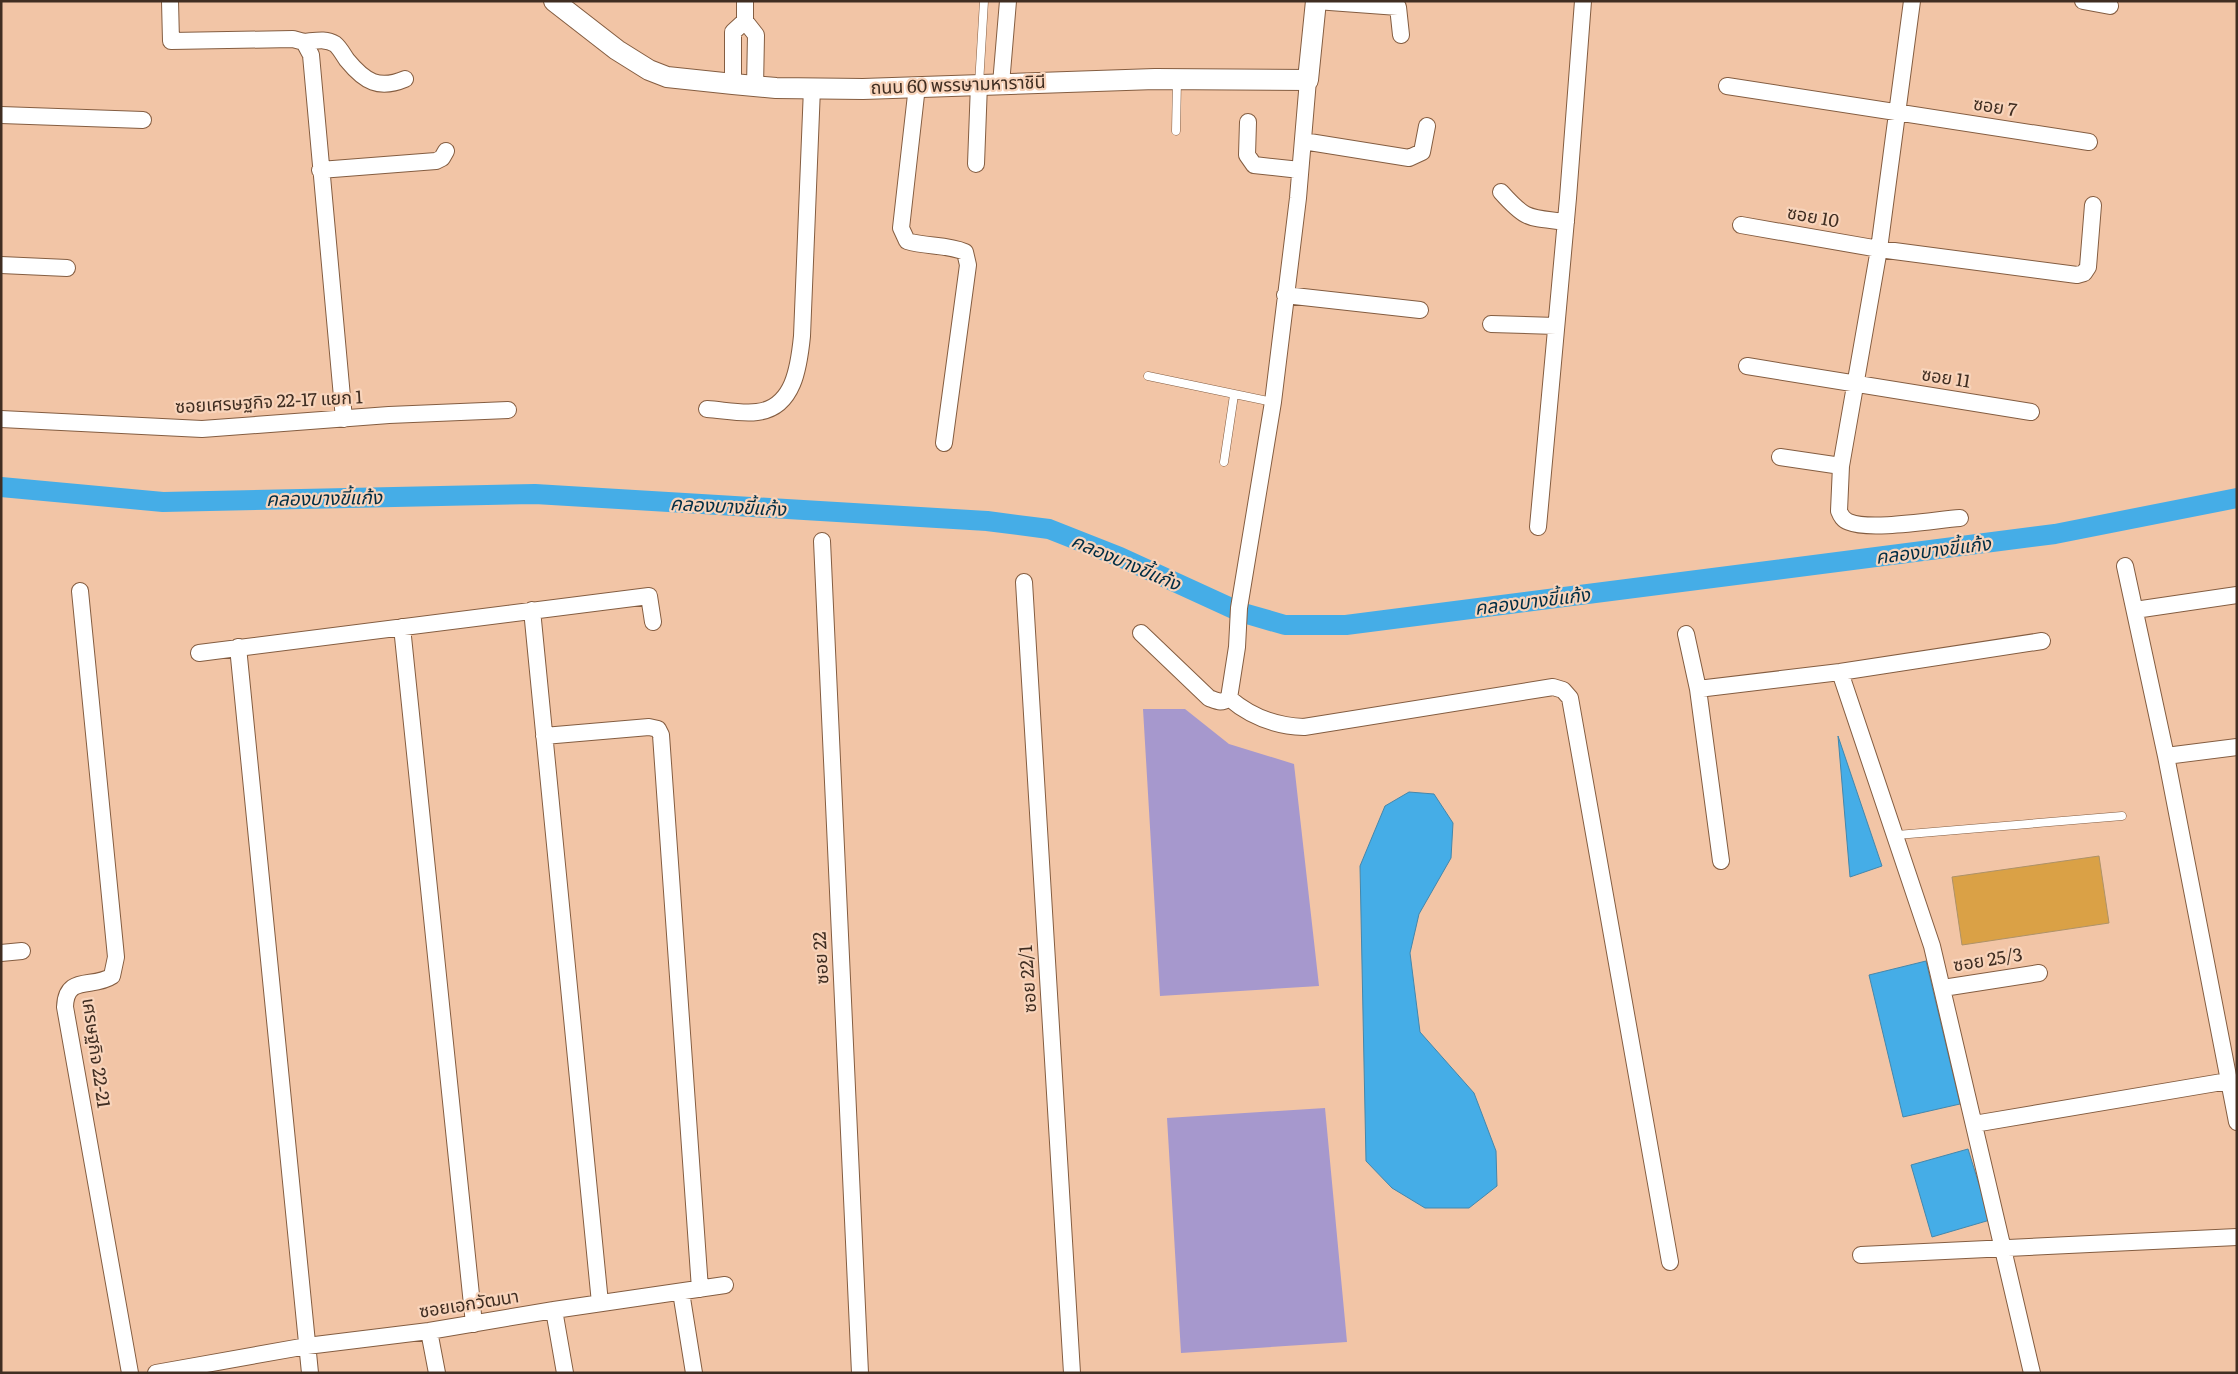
<svg xmlns="http://www.w3.org/2000/svg" width="2238" height="1374" font-family="Literata,'Noto Sans Thai',serif">
	<style>
		.green { fill: #a698cd }
		.water { fill: #45ade7; stroke: #4487ac }
		.lines { fill: none; stroke-linecap: round; stroke-linejoin: round }
		.canal { stroke: #45ade7; stroke-width: 20 }
		.building { fill: #daa146; stroke: #ae9268 }
		.service-casing { stroke: #845d41; stroke-width: 9 }
		.minor-casing { stroke: #845d41; stroke-width: 18 }
		.tertiary-casing { stroke: #845d41; stroke-width: 22 }
		.service { stroke: #fff; stroke-width: 8 }
		.minor { stroke: #fff; stroke-width: 16 }
		.tertiary { stroke: #fff; stroke-width: 20 }
		.labels { text-anchor: middle; stroke-width: 4.5; stroke-linejoin: round; paint-order: stroke }
		.street-label { font-size: 18px; fill: #402e22; stroke: #f8d4bb }
		.water-label { font-size: 19px; font-style: italic; fill: #002d44; stroke: #f8d4bb }
	</style>
	<rect width="100%" height="100%" fill="#f2c5a6"/>
	<path class="green" d="M1143 709H1185L1229 744 1294 764 1319 986 1160 996Z
		M1325 1108 1347 1342 1181 1353 1167 1118Z"/>
	<path class="water" d="M1838 736 1882 866 1850 877Z
		M1409 792 1434 794 1453 823 1451 858 1419 914 1410 953 1420 1032 1474 1093 1496 1151 1497 1186 1469 1208H1425L1392 1188 1366 1161 1360 866 1385 806Z
		M1926 961 1960 1104 1903 1117 1869 975Z
		M1968 1149 1990 1220 1932 1237 1911 1165Z"/>
	<g class="lines">
		<path class="canal" d="M1 487 163 502 535 494 987 521 1049 529 1120 557 1240 612 1285 625H1346L2055 534 2237 498"/>
	</g>
	<path class="building" d="M2099 856 2109 923 1962 945 1952 877Z"/>
	<g class="lines">
		<g class="service-casing">
			<path id="service" d="M979 84 984 1
				M1176 131 1177 80
				M1148 376 1273 402
				M1224 462 1234 395
				M1897 835 2122 816"/>
		</g>
		<g class="minor-casing">
			<path id="minor" d="M170 1 171 41 293 39 304 42 311 55 344 419
				M745 1V21L756 35 755 87
				M1316 1 1398 7 1401 35
				M1912 1 1879 249 1841 466 1839 511C1841 516 1843 520 1849 522 1870 531 1934 520 1960 518
				M2083 1 2110 6
				M304 42C315 41 326 38 335 44 340 48 344 56 347 60 365 82 379 90 405 79
				M733 84V32L745 21
				M1001 84 1008 1
				M917 86 901 228 907 241C927 247 946 244 965 252L968 265 944 443
				M1727 86 2089 142
				M1 115 143 120
				M1248 122 1247 155 1254 165 1300 170
				M1303 141 1409 158 1422 152 1427 126
				M976 164 979 84
				M320 170 436 161 442 158 446 151
				M1501 192C1527 221 1528 217 1566 222
				M1741 225 1879 249 2077 275 2084 273 2088 267 2093 205
				M1 265 67 268
				M1285 295 1420 310
				M1491 324 1556 326
				M1747 366 2031 412
				M707 409C723 410 741 414 757 412 794 408 799 366 802 336L812 88
				M1 419 202 429 389 415 508 410
				M1780 457 1841 466
				M1538 527 1568 198 1583 1
				M822 541 860 1373
				M2125 566 2166 756 2237 1122
				M1024 582 1072 1373
				M80 591 116 957 112 976C93 989 66 974 65 1007L130 1373
				M532 610 600 1303
				M2135 610 2237 595
				M402 627 474 1324
				M1141 633 1209 698C1217 701 1221 704 1229 698L1237 647 1239 608 1273 402 1298 198 1308 80
				M1686 634 1698 689 1721 861
				M238 647 310 1373
				M199 653 649 596 653 622
				M1840 672 1932 946 2032 1373
				M1698 689 1840 672 2042 641
				M1229 698C1251 717 1275 726 1304 727L1553 687 1563 690 1570 698 1670 1262
				M544 736 649 727 658 729 661 735 700 1289
				M2166 756 2237 747
				M1 953 22 951
				M1943 988 2039 973
				M1974 1124 2228 1081
				M1861 1255 2237 1237
				M681 1292 694 1373
				M554 1310 565 1373
				M429 1331 437 1373
				M156 1373 307 1346 429 1331 554 1310 725 1285"/>
		</g>
		<g class="tertiary-casing">
			<path id="tertiary" d="M554 1 617 50 649 70 667 77 733 84 776 88 863 89 1155 79 1308 80 1316 1"/>
		</g>
		<use href="#service" class="service"/>
		<use href="#minor" class="minor"/>
		<use href="#tertiary" class="tertiary"/>
	</g>
	<g class="labels">
		<g class="street-label">
			<text transform="translate(958 85) rotate(-2)" y="6">ถนน 60 พรรษามหาราชินี</text>
			<text transform="translate(1995 107) rotate(9)" y="6">ซอย 7</text>
			<text transform="translate(1813 217) rotate(10)" y="6">ซอย 10</text>
			<text transform="translate(1946 378) rotate(9)" y="6">ซอย 11</text>
			<text transform="translate(269 402) rotate(-3)" y="6">ซอยเศรษฐกิจ 22-17 แยก 1</text>
			<text transform="translate(821 958) rotate(-93)" y="6">ซอย 22</text>
			<text transform="translate(1988 960) rotate(-9)" y="6">ซอย 25/3</text>
			<text transform="translate(1028 979) rotate(-94)" y="6">ซอย 22/1</text>
			<text transform="translate(96 1053) rotate(82)" y="6">เศรษฐกิจ 22-21</text>
			<text transform="translate(469 1304) rotate(-9)" y="6">ซอยเอกวัฒนา</text>
		</g>
		<g class="water-label">
			<text transform="translate(324 498) rotate(-1)" y="7">คลองบางขี้แก้ง</text>
			<text transform="translate(728 506) rotate(3)" y="7">คลองบางขี้แก้ง</text>
			<text transform="translate(1933 550) rotate(-7)" y="7">คลองบางขี้แก้ง</text>
			<text transform="translate(1126 562) rotate(23)" y="7">คลองบางขี้แก้ง</text>
			<text transform="translate(1532 601) rotate(-7)" y="7">คลองบางขี้แก้ง</text>
		</g>
	</g>
	<rect width="2238" height="1374" fill="none" stroke="#402e22" stroke-width="5"/>
</svg>
